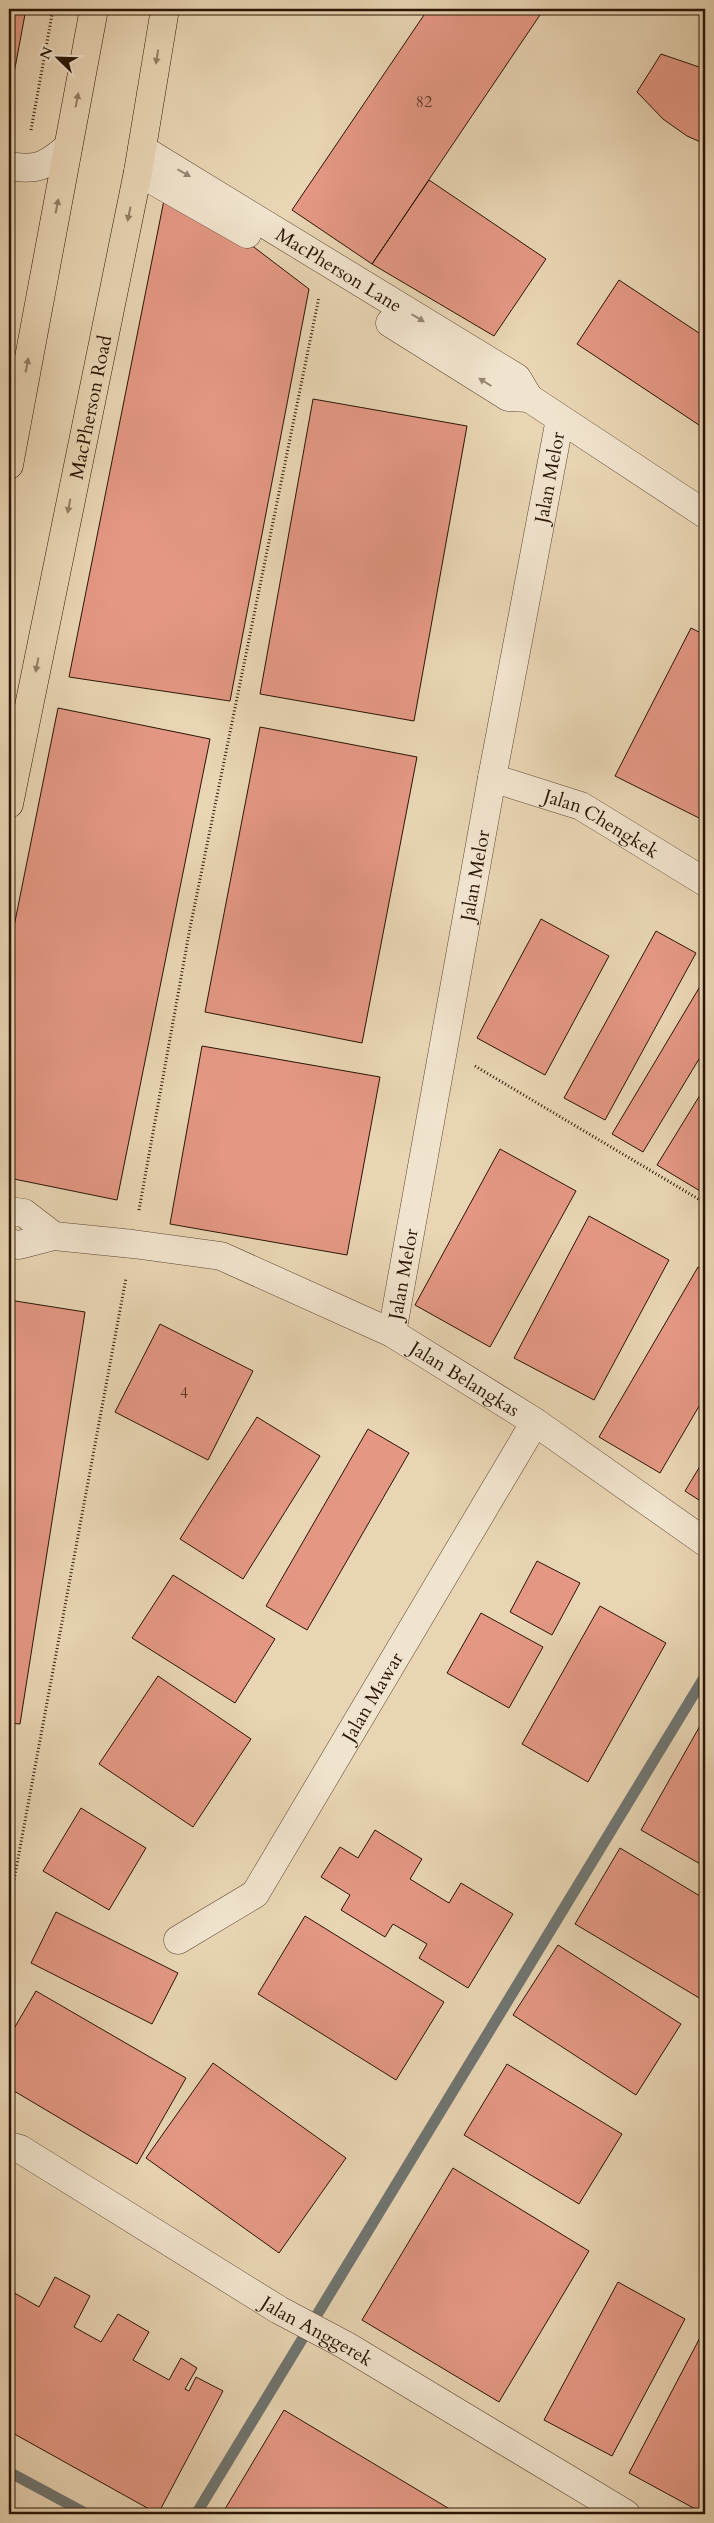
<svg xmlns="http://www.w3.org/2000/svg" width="714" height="2523" font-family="Cardo,serif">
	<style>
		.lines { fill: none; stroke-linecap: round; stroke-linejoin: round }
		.stream { stroke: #6f7571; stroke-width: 11 }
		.building { fill: #e49884; stroke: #2a1404 }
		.minor-casing { stroke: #5a4430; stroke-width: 29 }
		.primary-casing { stroke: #2a1404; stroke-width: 29 }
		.path { stroke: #2a1404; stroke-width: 3; stroke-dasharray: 1 2.5; stroke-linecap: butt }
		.minor { stroke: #f1e4ce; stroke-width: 28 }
		.primary { stroke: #e9d5b4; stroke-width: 28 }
		.oneway { fill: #937e65 }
		.oneway2 { fill: #978673 }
		.labels { text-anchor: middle; stroke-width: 4; stroke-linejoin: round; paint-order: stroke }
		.number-label { font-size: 16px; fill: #583524 }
		.street-label { font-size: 19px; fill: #2a1404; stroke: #f1e4ce }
	</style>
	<rect width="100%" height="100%" fill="#e9d5b4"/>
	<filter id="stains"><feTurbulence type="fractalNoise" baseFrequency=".004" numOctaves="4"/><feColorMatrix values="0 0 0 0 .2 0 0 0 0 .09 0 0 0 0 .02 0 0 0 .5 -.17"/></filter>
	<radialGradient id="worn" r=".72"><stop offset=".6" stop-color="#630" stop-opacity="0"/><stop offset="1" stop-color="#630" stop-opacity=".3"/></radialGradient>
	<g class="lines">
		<path class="stream" d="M9 2472 87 2514
			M196 2514 705 1676"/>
	</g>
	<path class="building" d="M9 9H26L9 100Z
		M428 9H544L372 264 292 210Z
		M661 54 705 69V144L687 136 663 119 637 92Z
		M429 180 546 259 494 336 372 264Z
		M164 200 213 216 309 289 230 701 69 677Z
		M619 280 705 337V429L577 344Z
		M313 399 467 426 414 721 260 694Z
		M691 628 705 635V821L615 776Z
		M58 708 210 739 117 1200 9 1178V951Z
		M260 727 417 757 362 1043 205 1012Z
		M541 919 609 956 545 1075 477 1038Z
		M656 931 696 953 605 1120 564 1098Z
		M705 978V1049L643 1152 612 1134Z
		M202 1046 380 1077 347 1255 170 1224Z
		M705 1087V1194L657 1165Z
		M500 1149 576 1191 490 1347 415 1305Z
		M589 1216 669 1260 594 1400 514 1358Z
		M698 1267 705 1272V1396L660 1473 599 1437Z
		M9 1300 85 1312 20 1724 9 1723Z
		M160 1324 253 1371 208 1460 115 1412Z
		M257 1417 320 1456 243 1579 180 1539Z
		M368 1429 409 1453 307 1630 266 1606Z
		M705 1458V1504L685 1491Z
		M537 1561 580 1583 552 1635 510 1612Z
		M173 1575 275 1639 235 1703 132 1638Z
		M600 1606 666 1643 588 1782 522 1744Z
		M481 1613 543 1647 509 1708 447 1673Z
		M158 1676 251 1739 193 1827 99 1764Z
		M705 1717V1859L702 1865 641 1830Z
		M81 1808 146 1848 109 1910 43 1871Z
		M375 1830 422 1859 410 1879 449 1903 461 1883 513 1914 468 1988 419 1958 427 1944 393 1924 385 1937 341 1910 350 1895 321 1877 340 1847 358 1858Z
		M620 1848 705 1899V1991L701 1999 575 1924Z
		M56 1912 178 1973 152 2024 31 1963Z
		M305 1916 444 2002 396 2080 258 1994Z
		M558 1945 681 2024 636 2095 513 2015Z
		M36 1991 186 2078 137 2164 9 2088V2037Z
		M213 2063 346 2158 279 2253 146 2158Z
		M507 2064 622 2134 579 2204 464 2135Z
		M453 2168 589 2251 499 2402 362 2320Z
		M55 2277 90 2296 74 2327 101 2342 118 2314 149 2332 133 2360 169 2380 181 2358 197 2368 185 2389 189 2391 196 2377 223 2391 158 2514 9 2431V2284L13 2287 11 2291 39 2307Z
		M618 2282 685 2319 612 2456 544 2420Z
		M705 2328V2498L699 2511 629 2473Z
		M284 2410 458 2514H222Z"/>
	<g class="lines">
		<g class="minor-casing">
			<g id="minor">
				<path id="s1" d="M142 149 517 378 529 398 705 514"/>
				<path d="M9 166C37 171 46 166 68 147"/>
				<path d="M138 172 247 234"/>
				<path d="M390 323 508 397 529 398"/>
				<path id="s2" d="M492 778 581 806 705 882"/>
				<path d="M9 1211 24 1213 54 1236"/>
				<path id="s3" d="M9 1243 19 1245 54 1236 133 1244 221 1256 392 1333 535 1422 705 1542"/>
				<path id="s4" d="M392 1333 492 778 560 419"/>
				<path id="s5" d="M178 1940 255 1894 535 1422"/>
				<path id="s6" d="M9 2146 20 2149 279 2310 345 2345 626 2514"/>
			</g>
		</g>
		<g class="primary-casing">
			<g id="primary">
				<path d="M9 465 94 9"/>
				<path id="s7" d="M9 804 138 172 165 9"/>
			</g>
		</g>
		<path class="path" d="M31 130 53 9
			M475 1066 705 1203
			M139 1210 190 928 319 297
			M9 1907 126 1278"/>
		<use href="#minor" class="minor"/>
		<use href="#primary" class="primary"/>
	</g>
	<defs><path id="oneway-solid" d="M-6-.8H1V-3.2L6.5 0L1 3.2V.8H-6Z" transform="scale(1.25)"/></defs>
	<g class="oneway">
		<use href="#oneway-solid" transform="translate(157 57) rotate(99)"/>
		<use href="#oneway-solid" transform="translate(77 100) rotate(-79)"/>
		<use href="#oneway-solid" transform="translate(57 206) rotate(-79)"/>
		<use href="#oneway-solid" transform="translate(129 214) rotate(102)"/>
		<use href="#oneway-solid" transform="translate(27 365) rotate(-79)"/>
		<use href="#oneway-solid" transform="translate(69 506) rotate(101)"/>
		<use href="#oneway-solid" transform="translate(37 665) rotate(101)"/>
	</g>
	<g class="oneway2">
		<use href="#oneway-solid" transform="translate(184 173) rotate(30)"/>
		<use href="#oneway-solid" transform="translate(418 318) rotate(31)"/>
		<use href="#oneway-solid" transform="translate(485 382) rotate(-148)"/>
	</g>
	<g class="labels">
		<g class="number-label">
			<text x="424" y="107">82</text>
			<text x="184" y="1398">4</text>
		</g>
		<g class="street-label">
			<text dy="7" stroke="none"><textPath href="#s1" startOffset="231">MacPherson Lane</textPath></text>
			<text dy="7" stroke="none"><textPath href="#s7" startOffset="405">MacPherson Road</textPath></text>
			<text dy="7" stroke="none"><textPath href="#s4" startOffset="870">Jalan Melor</textPath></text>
			<text dy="7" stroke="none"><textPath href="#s2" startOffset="119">Jalan Chengkek</textPath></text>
			<text dy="7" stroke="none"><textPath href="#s4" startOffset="465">Jalan Melor</textPath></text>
			<text dy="7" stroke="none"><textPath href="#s4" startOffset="60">Jalan Melor</textPath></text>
			<text dy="7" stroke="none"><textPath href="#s3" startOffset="488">Jalan Belangkas</textPath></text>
			<text dy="7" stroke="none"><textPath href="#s5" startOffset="319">Jalan Mawar</textPath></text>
			<text dy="7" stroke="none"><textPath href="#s6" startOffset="360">Jalan Anggerek</textPath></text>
		</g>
	</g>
	<rect width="714" height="2523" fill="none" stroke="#e9d5b4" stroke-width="30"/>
	<rect x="10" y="10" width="694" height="2503" fill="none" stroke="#2a1404" stroke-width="2.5"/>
	<rect x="15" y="15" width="684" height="2493" fill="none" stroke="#2a1404"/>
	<g transform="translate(58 58) rotate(293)" stroke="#f1e4ce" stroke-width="4" paint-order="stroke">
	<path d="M0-4L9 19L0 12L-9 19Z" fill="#2a1404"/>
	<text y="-8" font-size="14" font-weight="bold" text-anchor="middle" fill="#2a1404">N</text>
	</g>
	<rect width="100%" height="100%" filter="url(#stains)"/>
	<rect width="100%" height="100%" fill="url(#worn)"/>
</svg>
